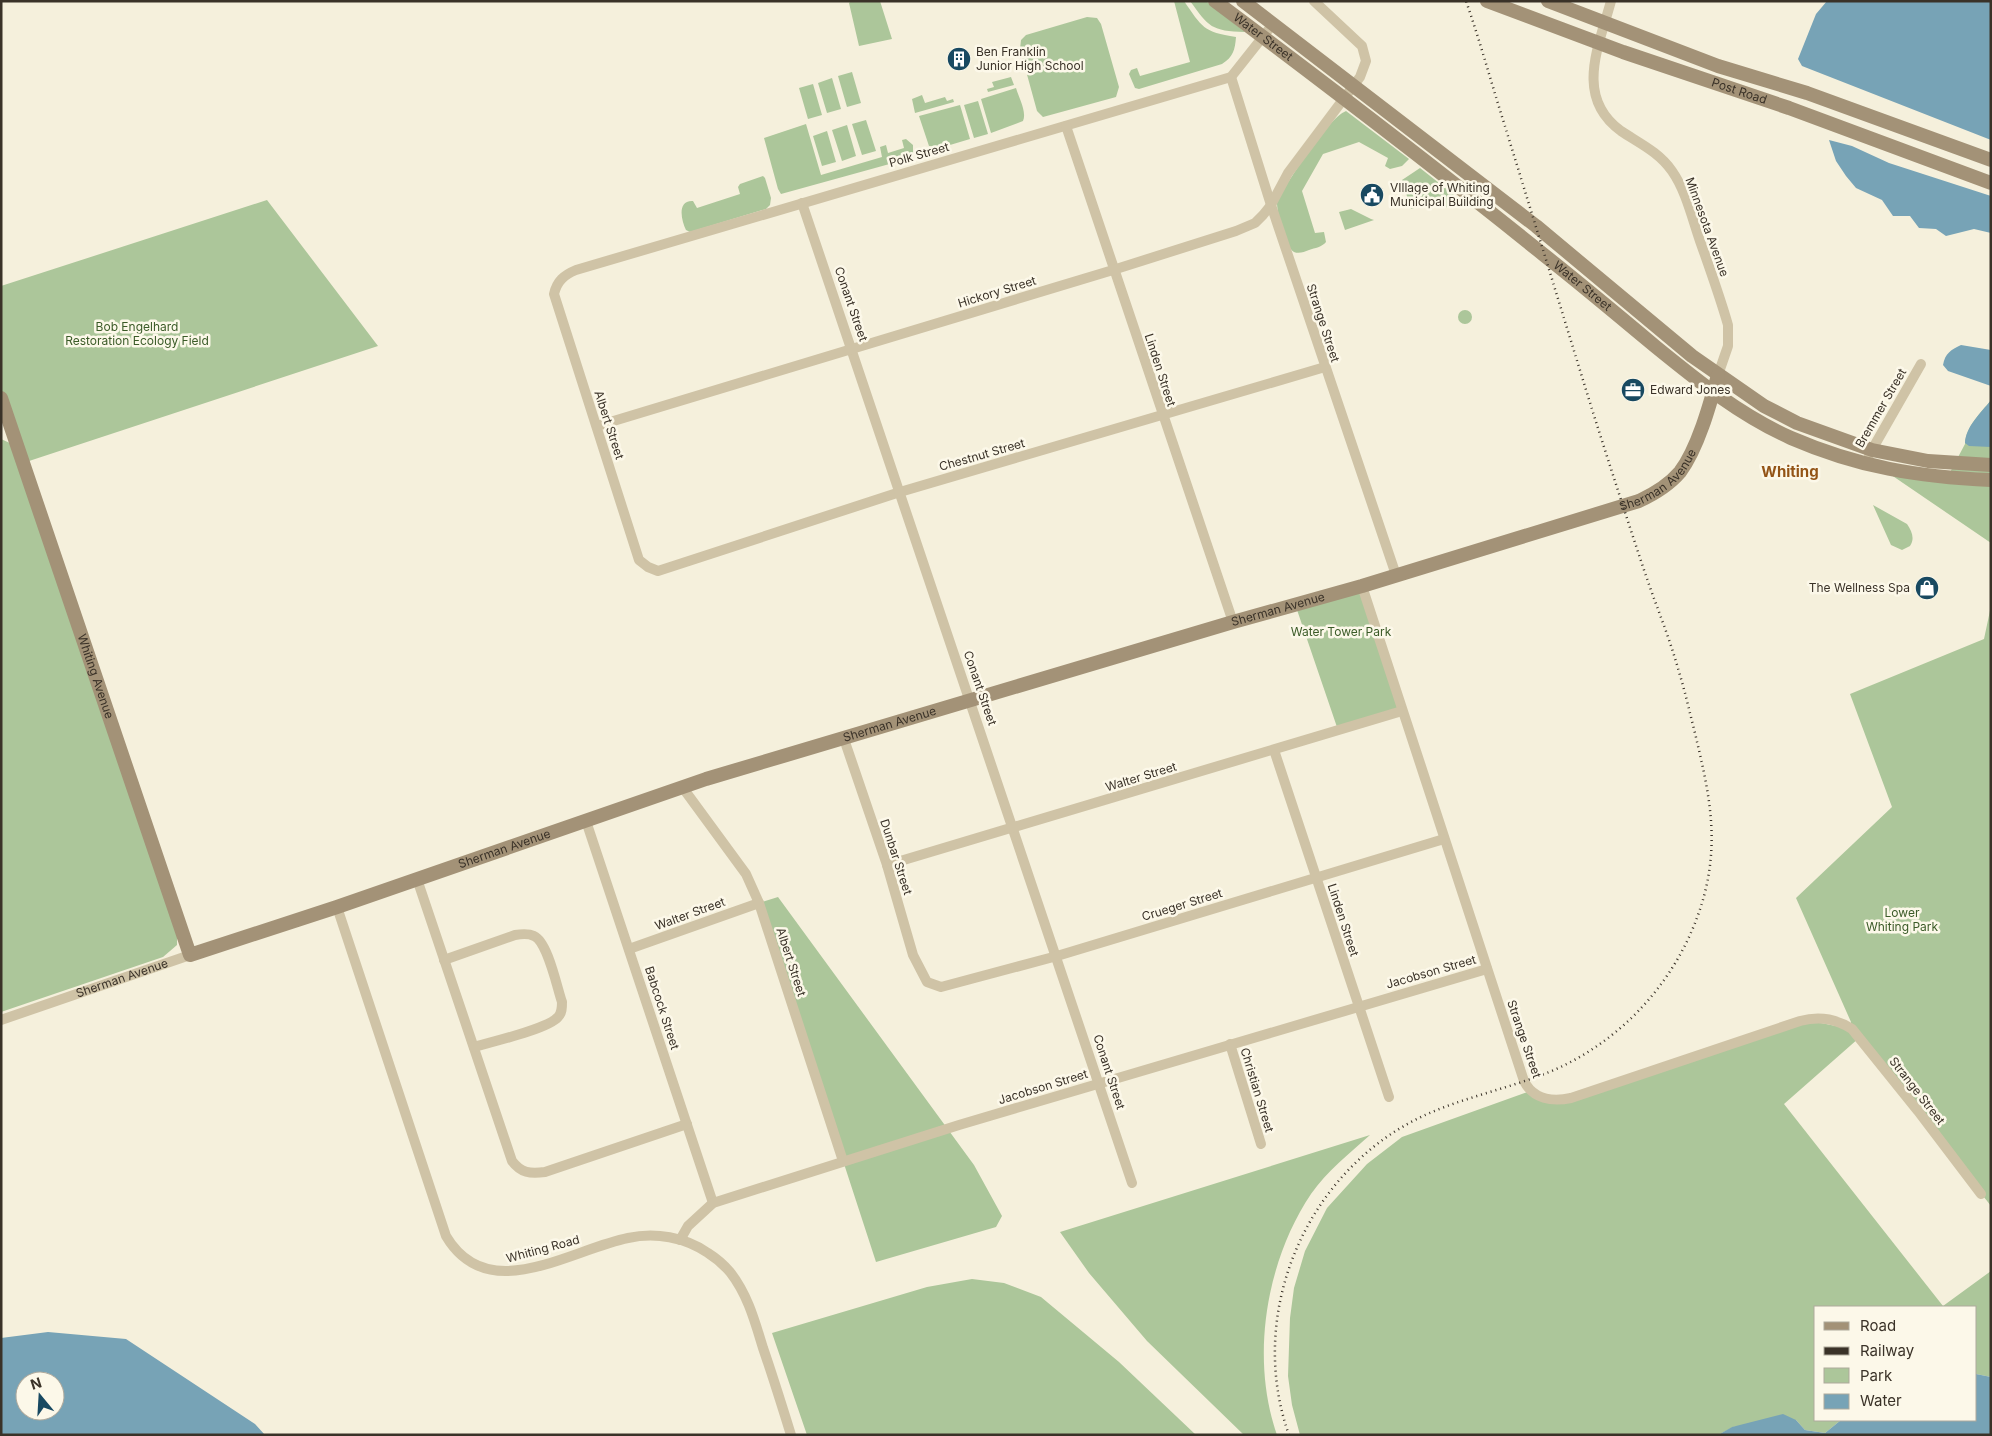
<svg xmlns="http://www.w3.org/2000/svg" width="1992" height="1436" font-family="Inter,sans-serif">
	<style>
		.green { fill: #acc69a }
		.water { fill: #77a3b6; fill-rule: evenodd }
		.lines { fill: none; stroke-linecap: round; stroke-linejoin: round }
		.street { stroke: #cfc3a6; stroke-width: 10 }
		.secondary { stroke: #a39277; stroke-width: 14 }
		.rail { stroke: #3a3228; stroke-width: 2.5; stroke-dasharray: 1 4; stroke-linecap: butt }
		.labels { text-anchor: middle; stroke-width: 5; stroke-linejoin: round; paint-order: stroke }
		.street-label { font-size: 12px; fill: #3a3228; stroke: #fcf8e9 }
		.poi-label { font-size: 12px; fill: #3a3228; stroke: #fcf8e9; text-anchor: start }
		.park-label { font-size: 12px; fill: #3b5b28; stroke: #fcf8e9 }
		.quarter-label { font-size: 15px; font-weight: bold; fill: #935417; stroke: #fcf8e9 }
	</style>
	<rect width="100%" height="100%" fill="#f5f0dc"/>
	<path class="green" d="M851 1H880L892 39 859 46 849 3Z
		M1174 1H1184C1202 27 1203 32 1236 37 1235 50 1233 57 1222 64L1139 89 1135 88 1129 74 1131 70 1137 68 1140 76 1190 62Z
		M1190 1H1206L1245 32C1211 31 1209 27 1190 1Z
		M1087 17 1097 18 1101 24 1119 87 1116 97 1043 117 1037 111 1020 49 1021 40 1026 35Z
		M852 72 861 103 847 107 838 76Z
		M1011 77 1014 85 988 92 987 89 994 87 992 82Z
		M832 78 841 109 827 113 818 83Z
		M813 84 822 115 808 119 799 88Z
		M1016 88C1019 98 1027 112 1023 121L991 133 981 99Z
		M922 95 925 103 945 97 947 101 953 99 954 102 915 113 912 99Z
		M978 101 988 134 974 138 964 105Z
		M960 105 970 139 940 148 929 146 919 116Z
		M1346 111 1409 159 1402 166 1390 169 1385 166 1388 158 1359 142 1323 154 1302 191 1315 233 1324 232 1326 242C1322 247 1315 248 1309 250 1304 252 1299 254 1294 252 1285 247 1276 210 1277 200 1289 181 1327 119 1346 111Z
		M866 120 876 151 862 155 852 124Z
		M806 124 821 175 882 157 880 147 886 145 888 153 904 148 902 140 906 139 913 145V155L904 160 781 194 778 189 764 138Z
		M847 125 856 156 842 161 832 130Z
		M827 131 836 162 822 166 813 136Z
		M1420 168 1458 198 1454 203 1445 208 1442 200 1411 209 1402 180Z
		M763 176 765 178 771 198 770 205 766 209 690 232 686 230C681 220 677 200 693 201L697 208 740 194 738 187 740 184Z
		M267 200 378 346 23 463 1 398V286Z
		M1351 209 1371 219 1374 220 1345 230 1339 212Z
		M1458 317a7 7 0 1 1 14 0a7 7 0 1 1-14 0Z
		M1991 400V543L1881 468 1947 478 1965 444C1966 426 1981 413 1991 400Z
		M1 439 12 444 177 934V945L163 957 1 1012Z
		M1873 505 1907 524C1912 531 1915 539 1910 546L1902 550 1891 545Z
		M1362 586 1402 711 1338 730 1295 604Z
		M1991 606V1206L1859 1038 1784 1104 1943 1306 1991 1271V1377L1976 1374V1307H1816V1420H1841L1825 1433 1805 1430 1796 1420 1733 1427 1718 1435H1300L1292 1405 1288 1376 1290 1318 1294 1288 1305 1251 1327 1208 1367 1164 1402 1137 1530 1091 1554 1100 1806 1020 1851 1029V1022L1796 898 1892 807 1850 694 1984 639Z
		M778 897 974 1165 1002 1216 996 1227 876 1262 759 903Z
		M1370 1135C1349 1154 1327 1171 1311 1194 1266 1261 1250 1358 1277 1435H1244L1147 1341 1089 1273 1060 1232Z
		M972 1279 1004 1283 1041 1297 1119 1362 1196 1435H807L772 1333 927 1287Z"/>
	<path class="water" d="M1827 1H1991V140L1802 66 1798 59 1816 14Z
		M1829 140 1852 146 1889 163 1991 196V233L1974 229 1946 236 1936 229 1919 228 1910 216H1893L1882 200 1856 188 1846 176 1836 161Z
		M1961 345 1991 350V386L1948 371 1943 365C1945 353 1951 350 1961 345Z
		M1991 400V447L1969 446 1965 443C1966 426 1981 413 1991 400Z
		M48 1332 126 1339 255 1424 265 1435H1V1338ZM25 1381H55V1411H25Z
		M1976 1374 1991 1377V1435H1718L1732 1427 1783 1414 1796 1420 1805 1430 1825 1433 1841 1420H1976Z"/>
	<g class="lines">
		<g class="street">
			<path d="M1611 1C1599 46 1574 97 1621 131 1639 143 1659 152 1672 171 1686 191 1692 218 1700 241 1710 269 1720 297 1728 325V346L1718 375"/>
			<path d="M1273 24 1231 77 576 270C564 275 557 281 554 294L639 560 648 567 658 571 900 492 1325 367"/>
			<path d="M1231 77 1271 205 1396 575"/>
			<path d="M1066 126 1233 622"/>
			<path d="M802 203 1132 1183"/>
			<path d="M597 426 1113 270 1236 231 1255 223 1263 215 1271 205 1288 173 1360 77 1366 61 1362 46 1314 1"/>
			<path d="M1869 455 1921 364"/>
			<path d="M1362 586 1524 1081C1533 1099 1552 1102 1571 1098L1800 1021C1819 1016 1835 1018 1852 1029L1918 1111 1981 1194"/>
			<path d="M844 739 887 865 913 955 927 982 941 987 1057 956 1444 839"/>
			<path d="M1274 750 1389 1097"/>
			<path d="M683 788 746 874 759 903 843 1161"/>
			<path d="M586 821 713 1203"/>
			<path d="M887 865 1402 711"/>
			<path d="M417 879 512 1161C521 1173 530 1174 545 1172L687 1124"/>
			<path d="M337 907 446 1236C488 1307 569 1250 628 1238 655 1232 685 1237 708 1253 716 1258 724 1265 730 1272 748 1295 755 1322 763 1348 773 1377 782 1406 791 1435"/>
			<path d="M629 949 759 903"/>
			<path d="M444 960 515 935C521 934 528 933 534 936 548 942 557 988 562 1002 562 1008 562 1013 558 1017 548 1029 491 1042 474 1047"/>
			<path id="s1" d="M1 1020 190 955"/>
			<path d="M1230 1044 1261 1144"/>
			<path d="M680 1240 688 1226 713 1203 959 1125 1487 969"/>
		</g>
		<g class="secondary">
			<path id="s2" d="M1215 1C1326 84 1436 168 1544 255 1582 285 1619 316 1656 347 1699 382 1740 415 1791 438 1858 467 1918 477 1991 480"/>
			<path d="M1243 1 1536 226 1692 356 1764 406 1797 423 1872 450 1928 461 1991 465"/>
			<path id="s3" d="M1487 1 1623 52 1789 108 1991 183"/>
			<path d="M1548 1 1718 66 1807 93 1991 160"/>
			<path id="s4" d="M1 398 190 955 337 907 706 779 1233 622 1362 586 1639 501C1654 494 1669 485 1680 472 1698 448 1710 404 1718 375"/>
		</g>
		<path class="rail" d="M1289 1435C1247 1317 1302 1181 1411 1122 1456 1098 1507 1090 1554 1070 1627 1038 1683 973 1704 896 1720 836 1708 788 1694 729 1689 710 1685 691 1679 672 1670 639 1657 608 1646 576 1627 519 1609 463 1591 406 1562 312 1533 217 1504 123 1491 82 1480 41 1466 1"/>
	</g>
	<defs>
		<g id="building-disc" transform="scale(1.25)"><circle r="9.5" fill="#184961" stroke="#fcf8e9"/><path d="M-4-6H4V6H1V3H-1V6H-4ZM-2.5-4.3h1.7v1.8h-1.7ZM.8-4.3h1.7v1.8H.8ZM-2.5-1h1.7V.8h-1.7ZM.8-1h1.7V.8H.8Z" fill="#fff"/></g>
		<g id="civic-disc" transform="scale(1.25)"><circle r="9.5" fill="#184961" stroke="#fcf8e9"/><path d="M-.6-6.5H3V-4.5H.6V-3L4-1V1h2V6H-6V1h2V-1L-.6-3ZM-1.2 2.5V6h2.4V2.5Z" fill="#fff"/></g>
		<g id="office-disc" transform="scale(1.25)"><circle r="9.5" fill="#184961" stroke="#fcf8e9"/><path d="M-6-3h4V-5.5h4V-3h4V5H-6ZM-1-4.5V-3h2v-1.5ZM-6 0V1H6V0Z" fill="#fff"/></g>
		<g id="shop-disc" transform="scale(1.25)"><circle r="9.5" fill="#184961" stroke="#fcf8e9"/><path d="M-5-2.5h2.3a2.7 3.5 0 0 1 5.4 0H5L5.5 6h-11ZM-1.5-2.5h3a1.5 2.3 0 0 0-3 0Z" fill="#fff"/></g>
	</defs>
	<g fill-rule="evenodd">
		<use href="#building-disc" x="959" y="59"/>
		<use href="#civic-disc" x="1372" y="195"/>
		<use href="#office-disc" x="1633" y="390"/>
		<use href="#shop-disc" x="1927" y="588"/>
	</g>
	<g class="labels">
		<g class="street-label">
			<text dy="4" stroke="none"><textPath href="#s2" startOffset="60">Water Street</textPath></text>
			<text dy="4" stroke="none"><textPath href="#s3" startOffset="268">Post Road</textPath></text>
			<text transform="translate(919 155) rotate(-16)" y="4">Polk Street</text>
			<text transform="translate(1707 227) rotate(70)" y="4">Minnesota Avenue</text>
			<text dy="4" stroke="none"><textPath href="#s2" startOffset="465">Water Street</textPath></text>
			<text transform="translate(997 292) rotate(-17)" y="4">Hickory Street</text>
			<text transform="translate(851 304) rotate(71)" y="4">Conant Street</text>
			<text transform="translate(1323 323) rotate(72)" y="4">Strange Street</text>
			<text transform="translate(1160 370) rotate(72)" y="4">Linden Street</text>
			<text transform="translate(1881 408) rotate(-60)" y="4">Bremmer Street</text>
			<text transform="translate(609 425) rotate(72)" y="4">Albert Street</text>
			<text transform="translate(982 455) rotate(-16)" y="4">Chestnut Street</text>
			<text dy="4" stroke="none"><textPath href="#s4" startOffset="2135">Sherman Avenue</textPath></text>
			<text dy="4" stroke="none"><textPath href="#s4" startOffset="1730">Sherman Avenue</textPath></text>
			<text dy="4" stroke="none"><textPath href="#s4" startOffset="294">Whiting Avenue</textPath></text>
			<text transform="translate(980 688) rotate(71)" y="4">Conant Street</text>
			<text dy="4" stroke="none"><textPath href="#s4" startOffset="1325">Sherman Avenue</textPath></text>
			<text transform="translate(1141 777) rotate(-17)" y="4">Walter Street</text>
			<text dy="4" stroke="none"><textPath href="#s4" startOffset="920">Sherman Avenue</textPath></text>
			<text transform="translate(896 857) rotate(72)" y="4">Dunbar Street</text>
			<text transform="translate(1182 905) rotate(-17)" y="4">Crueger Street</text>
			<text transform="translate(690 914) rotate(-20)" y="4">Walter Street</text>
			<text transform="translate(1343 920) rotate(72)" y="4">Linden Street</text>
			<text transform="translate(791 962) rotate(72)" y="4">Albert Street</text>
			<text transform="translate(1431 972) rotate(-16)" y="4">Jacobson Street</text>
			<text dy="4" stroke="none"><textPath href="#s1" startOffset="128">Sherman Avenue</textPath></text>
			<text transform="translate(662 1008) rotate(72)" y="4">Babcock Street</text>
			<text transform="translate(1524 1039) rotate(71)" y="4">Strange Street</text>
			<text transform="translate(1109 1072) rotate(72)" y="4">Conant Street</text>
			<text transform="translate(1043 1087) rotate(-17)" y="4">Jacobson Street</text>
			<text transform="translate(1257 1090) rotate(73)" y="4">Christian Street</text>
			<text transform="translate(1917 1091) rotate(52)" y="4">Strange Street</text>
			<text transform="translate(543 1249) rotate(-15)" y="4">Whiting Road</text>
		</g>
		<g class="poi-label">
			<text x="976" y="56">Ben Franklin<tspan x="976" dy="14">Junior High School</tspan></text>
			<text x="1390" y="192">VIllage of Whiting<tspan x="1390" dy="14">Municipal Building</tspan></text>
			<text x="1650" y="394">Edward Jones</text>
			<text x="1910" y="592" text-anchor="end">The Wellness Spa</text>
		</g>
		<g class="park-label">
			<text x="137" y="331">Bob Engelhard<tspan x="137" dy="14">Restoration Ecology Field</tspan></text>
			<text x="1341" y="636">Water Tower Park</text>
			<text x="1902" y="917">Lower<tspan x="1902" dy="14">Whiting Park</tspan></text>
		</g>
		<g class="quarter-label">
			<text x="1790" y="477">Whiting</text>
		</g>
	</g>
	<rect width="1992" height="1436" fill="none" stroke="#3a3228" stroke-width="5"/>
	<rect x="1814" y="1306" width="162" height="115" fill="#fcf8e9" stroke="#aea99c"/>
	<rect x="1824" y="1322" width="25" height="8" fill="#a39277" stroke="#aea99c"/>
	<text x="1860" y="1331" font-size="15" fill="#3a3228">Road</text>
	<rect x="1824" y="1347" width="25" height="8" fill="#3a3228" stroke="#aea99c"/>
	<text x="1860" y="1356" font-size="15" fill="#3a3228">Railway</text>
	<rect x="1824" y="1368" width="25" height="15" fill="#acc69a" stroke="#aea99c"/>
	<text x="1860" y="1381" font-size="15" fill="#3a3228">Park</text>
	<rect x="1824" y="1394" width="25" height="15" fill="#77a3b6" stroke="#aea99c"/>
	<text x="1860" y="1406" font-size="15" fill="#3a3228">Water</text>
	<g transform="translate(40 1396) rotate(342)"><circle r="24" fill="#fcf8e9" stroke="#aea99c"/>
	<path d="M0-4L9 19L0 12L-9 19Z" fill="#184961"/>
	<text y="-8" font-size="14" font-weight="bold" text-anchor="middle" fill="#3a3228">N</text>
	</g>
</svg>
